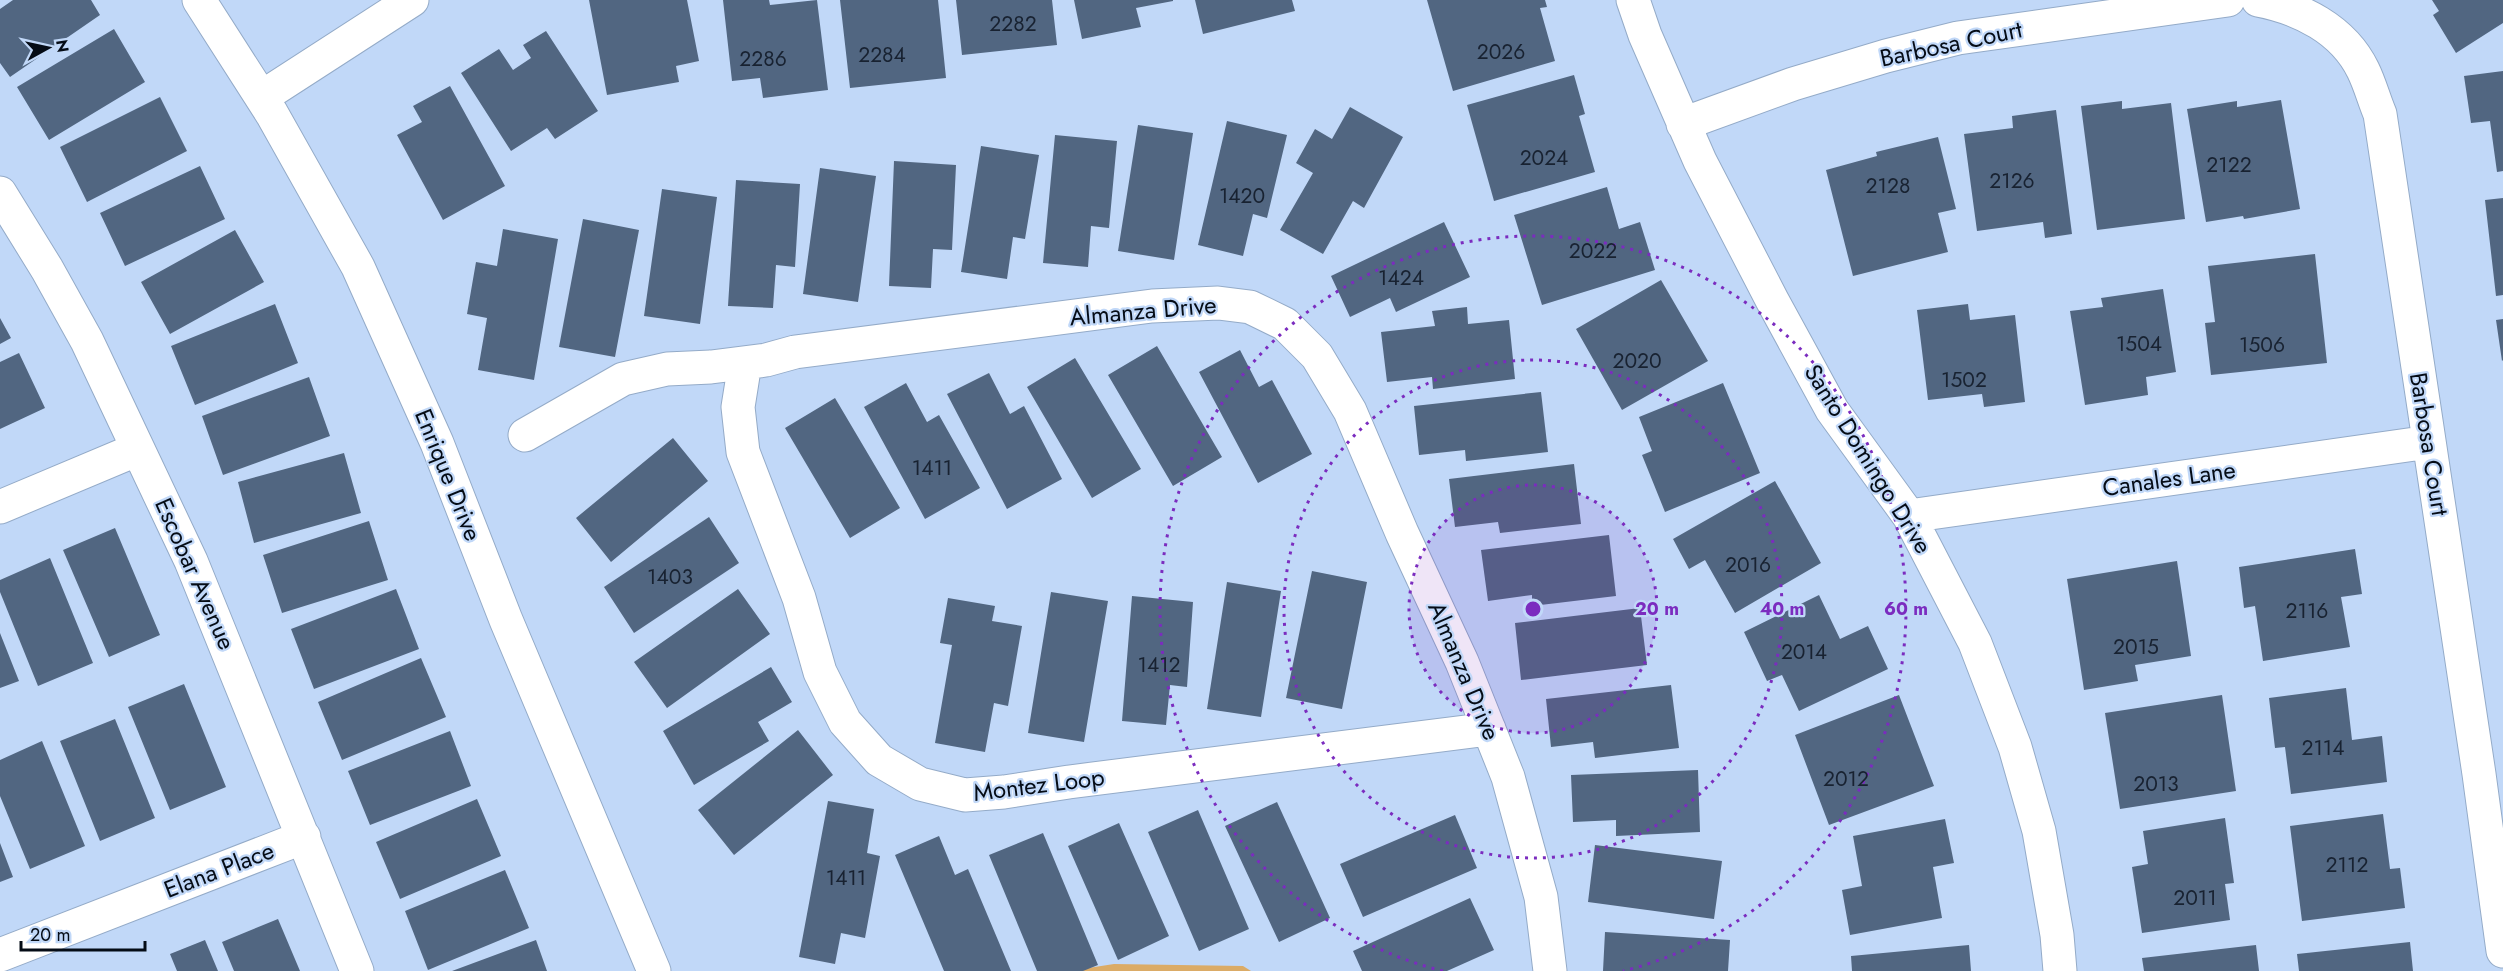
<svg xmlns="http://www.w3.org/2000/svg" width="2503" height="971" font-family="Jost,sans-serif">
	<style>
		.green { fill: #dbab66 }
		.building { fill: #516681 }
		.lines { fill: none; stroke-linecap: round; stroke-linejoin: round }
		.minor-casing { stroke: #94abc8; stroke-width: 35 }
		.tertiary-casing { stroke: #94abc8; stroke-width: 35 }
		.minor { stroke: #fff; stroke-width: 33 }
		.tertiary { stroke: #fff; stroke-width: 33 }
		.ring { fill: none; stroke: #7b2cbf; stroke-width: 3; stroke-dasharray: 3 6 }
		.labels { text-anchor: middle; stroke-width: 4.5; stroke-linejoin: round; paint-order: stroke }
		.number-label { font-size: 21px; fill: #182231 }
		.street-label { font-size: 24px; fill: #050c16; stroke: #c1d8f8 }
		.centre { fill: #7b2cbf; stroke: #c1d8f8; stroke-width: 3 }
		.ring-label { font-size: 18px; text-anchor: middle; font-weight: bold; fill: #7b2cbf; stroke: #c1d8f8; stroke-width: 4.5; stroke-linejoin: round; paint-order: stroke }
	</style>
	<rect width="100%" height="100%" fill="#c1d8f8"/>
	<path class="green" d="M1114 964 1243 966 1251 971H1069Z"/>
	<path class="building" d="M13 0H91L100 15 10 77 0 63V9Z
		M589 0H687L699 61 676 66 679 82 607 95Z
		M723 0H769L770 5 817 0 828 90 763 98 760 78 732 81Z
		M840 0H938L946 78 850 88Z
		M956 0H1052L1057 45 962 55Z
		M1074 0H1173V1L1136 8 1141 27 1082 39Z
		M1195 0H1292L1295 11 1203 34Z
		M1427 0H1545L1547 7 1540 8 1555 61 1453 91Z
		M2432 0H2503V23L2456 53 2433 15 2439 11Z
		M114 29 145 82 49 140 17 87Z
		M546 31 598 111 555 139 547 128 511 151 461 73 499 49 513 70 531 58 523 45Z
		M2503 71V171L2497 172 2490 121 2471 123 2464 76Z
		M1574 75 1585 114 1579 116 1595 172 1494 201 1467 105Z
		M450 86 505 186 443 220 397 135 422 122 413 106Z
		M160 97 187 151 87 202 60 147Z
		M2281 100 2300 209 2244 219 2243 216 2206 222 2187 109 2237 101V107Z
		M2122 101V109L2171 103 2185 219 2097 230 2081 106Z
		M1350 107 1403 137 1364 208 1353 201 1323 254 1280 230 1313 173 1296 163 1315 129 1332 139Z
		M2056 110 2072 234 2045 238 2043 222 1977 231 1964 134 2013 128 2012 116Z
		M1227 121 1287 135 1267 218 1253 214 1243 256 1198 245Z
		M1138 125 1193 133 1174 260 1118 251Z
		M1055 135 1117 141 1109 228 1091 226 1088 267 1043 263Z
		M1938 137 1956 209 1938 213 1948 252 1853 276 1826 170 1877 156 1876 152Z
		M981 146 1039 155 1025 239 1013 237 1007 279 961 272Z
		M894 161 956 165 952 250 933 249 931 288 889 286Z
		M200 166 225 219 125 266 100 213Z
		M820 168 876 176 858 302 803 294Z
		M736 180 800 184 795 267 776 265 773 308 728 306Z
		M1607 187 1619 229 1640 222 1655 270 1542 305 1514 215Z
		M662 189 717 197 700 324 644 316Z
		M2503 198V295L2496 296 2485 200Z
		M583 219 639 230 615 357 559 347Z
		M1444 222 1470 277 1396 312 1390 298 1350 317 1331 276Z
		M503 229 558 239 534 380 478 370 487 318 467 314 476 262 497 266Z
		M235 230 264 282 170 334 141 282Z
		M2315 254 2327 363 2211 375 2205 323 2215 322 2208 266Z
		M1661 280 1708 361 1622 410 1576 329Z
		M2163 289 2176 372 2146 377 2148 395 2085 405 2070 311 2103 307 2101 298Z
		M275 304 298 363 195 405 171 346Z
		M1968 304 1970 320 2015 315 2025 402 1984 407 1982 394 1928 400 1917 310Z
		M1467 307 1468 324 1509 320 1515 379 1433 389 1432 377 1387 382 1381 332 1435 326 1432 311Z
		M0 318 11 338 0 344Z
		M2503 319V360L2502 361 2496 320Z
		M1157 346 1222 457 1173 486 1108 375Z
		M1240 350 1259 387 1272 380 1312 454 1258 483 1199 372Z
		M19 353 45 408 0 429V362Z
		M1075 358 1141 469 1092 498 1027 387Z
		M989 373 1010 414 1024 406 1062 479 1007 509 947 394Z
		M309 377 330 436 223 475 202 416Z
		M906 383 927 422 939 415 980 488 925 519 864 407Z
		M1723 383 1760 473 1665 512 1642 455 1652 451 1639 417Z
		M1541 392 1548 452 1466 461 1465 450 1419 455 1414 406Z
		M835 398 900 508 850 538 785 428Z
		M673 438 708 481 611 562 576 518Z
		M344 453 361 513 254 543 238 482Z
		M1574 464 1581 524 1500 533 1498 522 1455 527 1449 479Z
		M1775 481 1821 563 1735 613 1705 560 1689 569 1673 539Z
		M709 517 739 563 634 633 604 587Z
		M369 521 388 580 282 613 263 555Z
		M115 528 160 635 109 657 63 550Z
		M1609 535 1616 596 1532 606V595L1488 601 1481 550Z
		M2355 549 2362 594 2341 597 2350 647 2263 661 2255 606 2244 608 2239 567Z
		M50 558 93 663 38 686 0 592V580Z
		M2177 561 2191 656 2135 665 2138 681 2084 690 2067 579Z
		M1312 571 1367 582 1342 709 1286 698Z
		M1227 582 1281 591 1261 717 1207 709Z
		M396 589 419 649 314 689 291 629Z
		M738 589 770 634 667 708 634 662Z
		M1051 592 1108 601 1084 742 1028 733Z
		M1819 595 1840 639 1868 626 1888 669 1799 711 1782 675 1767 681 1744 632Z
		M1132 596 1193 602 1187 687 1170 685 1166 725 1122 721Z
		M948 598 995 606 992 621 1022 626 1008 706 994 703 985 752 935 743 952 645 940 643Z
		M1640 608 1647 665 1521 680 1515 623Z
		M0 633 19 681 0 688Z
		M421 658 446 717 342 760 318 702Z
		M771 667 792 702 758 722 769 741 694 785 663 731Z
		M184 684 226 787 170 810 128 707Z
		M1671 685 1679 748 1595 758 1593 742 1551 747 1546 699Z
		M2346 688 2352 740 2382 736 2387 782 2291 794 2285 747 2275 748 2269 698Z
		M1899 695 1934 786 1829 825 1795 735Z
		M2222 695 2236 791 2120 809 2105 713Z
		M115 719 155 818 100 841 60 741Z
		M798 730 833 775 734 855 698 810Z
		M450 731 471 786 370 825 348 771Z
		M42 741 85 846 30 869 0 796V760Z
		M1698 770 1700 832 1616 836V820L1573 822 1571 775Z
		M477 799 501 856 400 899 376 842Z
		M828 801 874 809 867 853 880 856 865 938 841 933 835 964 799 957Z
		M1277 802 1330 918 1279 942 1225 826Z
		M1198 810 1249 929 1199 951 1148 832Z
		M2383 814 2390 869 2400 868 2405 908 2302 921 2290 826Z
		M1455 815 1477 868 1363 917 1340 864Z
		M2225 818 2234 883 2225 884 2230 920 2142 933 2132 867 2148 864 2143 831Z
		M1945 819 1954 863 1933 867 1942 918 1850 935 1842 890 1862 886 1853 836Z
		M1119 823 1169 936 1118 960 1068 846Z
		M1043 833 1098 965 1083 971H1037L989 855Z
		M939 836 955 875 968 869 1011 971H944L895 855Z
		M0 843 13 877 0 882Z
		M1595 845 1722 861 1714 919 1588 902Z
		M505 870 529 928 428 970 405 911Z
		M1470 898 1494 950 1447 971H1362L1353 951Z
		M278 919 300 971H234L222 942Z
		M1605 932 1730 940 1728 971H1603Z
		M205 940 218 971H177L170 954Z
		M536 940 547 971H452Z
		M2410 942 2413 971H2299L2297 954Z
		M1969 945 1971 971H1852L1851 956Z
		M2256 945 2259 971H2144L2142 958Z"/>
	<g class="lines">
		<g class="minor-casing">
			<path id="minor" d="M1633 0 1645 35 1700 161 1772 300 1832 410 1909 516 1975 643 2015 747 2039 831 2057 935 2060 971
				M2258 0C2300 8 2343 29 2363 70 2370 84 2374 100 2380 114L2479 774 2503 951
				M262 97 412 0
				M1683 124 1793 84 1886 56 1958 38 2228 0
				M0 193 47 269 87 341 191 561 357 971
				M745 363 738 407 743 452 799 598 820 672 845 722 879 760 920 784 965 795 1004 792 1069 782 1489 729
				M525 435 623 379 667 369 711 367 766 360 795 352 1152 306 1218 303 1250 307 1285 324 1317 356 1350 411 1402 533 1462 662 1508 777 1541 897 1550 971
				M0 507 138 449
				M1909 516 2429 442
				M0 955 304 837"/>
		</g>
		<g class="tertiary-casing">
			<path id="tertiary" d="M199 0 272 114 358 267 437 443 506 620 654 971"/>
		</g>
		<use href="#minor" class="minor"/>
		<use href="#tertiary" class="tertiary"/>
	</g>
	<circle cx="1533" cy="609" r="124" fill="#7b2cbf" fill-opacity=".12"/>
	<g class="ring">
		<circle cx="1533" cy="609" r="124"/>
		<circle cx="1533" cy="609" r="249"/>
		<path d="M1443 971A373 373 0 1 1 1623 971"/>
	</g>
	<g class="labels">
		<g class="number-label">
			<text x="1013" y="31">2282</text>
			<text x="1501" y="59">2026</text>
			<text x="882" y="62">2284</text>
			<text x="763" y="66">2286</text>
			<text x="1544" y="165">2024</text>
			<text x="2229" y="172">2122</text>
			<text x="2012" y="188">2126</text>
			<text x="1888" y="193">2128</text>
			<text x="1242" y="203">1420</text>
			<text x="1593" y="258">2022</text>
			<text x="1401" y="285">1424</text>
			<text x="2139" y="351">1504</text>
			<text x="2262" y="352">1506</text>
			<text x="1637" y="368">2020</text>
			<text x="1964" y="387">1502</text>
			<text x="932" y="475">1411</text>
			<text x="1748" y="572">2016</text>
			<text x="670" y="584">1403</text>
			<text x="2307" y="618">2116</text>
			<text x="2136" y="654">2015</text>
			<text x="1804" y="659">2014</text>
			<text x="1159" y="672">1412</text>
			<text x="2323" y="755">2114</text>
			<text x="1846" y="786">2012</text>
			<text x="2156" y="791">2013</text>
			<text x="2347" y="872">2112</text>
			<text x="846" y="885">1411</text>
			<text x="2195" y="905">2011</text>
		</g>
		<g class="street-label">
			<text transform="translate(1951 44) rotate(-12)" y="8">Barbosa Court</text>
			<text transform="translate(1143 311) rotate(-5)" y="8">Almanza Drive</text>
			<text transform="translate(2429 444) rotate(81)" y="8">Barbosa Court</text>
			<text transform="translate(1868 459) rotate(58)" y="8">Santo Domingo Drive</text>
			<text transform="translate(448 475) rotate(68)" y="8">Enrique Drive</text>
			<text transform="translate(2169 479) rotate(-8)" y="8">Canales Lane</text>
			<text transform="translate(195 574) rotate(66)" y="8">Escobar Avenue</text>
			<text transform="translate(1464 671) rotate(67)" y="8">Almanza Drive</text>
			<text transform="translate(1039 785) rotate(-7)" y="8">Montez Loop</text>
			<text transform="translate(219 870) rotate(-21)" y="8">Elana Place</text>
		</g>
	</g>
	<circle cx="1533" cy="609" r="9" class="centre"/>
	<g class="ring-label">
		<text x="1657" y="615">20 m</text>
		<text x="1782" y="615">40 m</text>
		<text x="1906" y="615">60 m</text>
	</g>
	<g transform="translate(48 48) rotate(82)" stroke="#c1d8f8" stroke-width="4.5" paint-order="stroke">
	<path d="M0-4.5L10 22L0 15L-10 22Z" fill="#050c16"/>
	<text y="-9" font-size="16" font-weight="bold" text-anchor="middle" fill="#050c16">N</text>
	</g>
	<path d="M21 941v9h124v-9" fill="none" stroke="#050c16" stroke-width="3"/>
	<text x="30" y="941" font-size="18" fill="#050c16" stroke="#c1d8f8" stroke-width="4.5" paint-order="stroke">20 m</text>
</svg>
